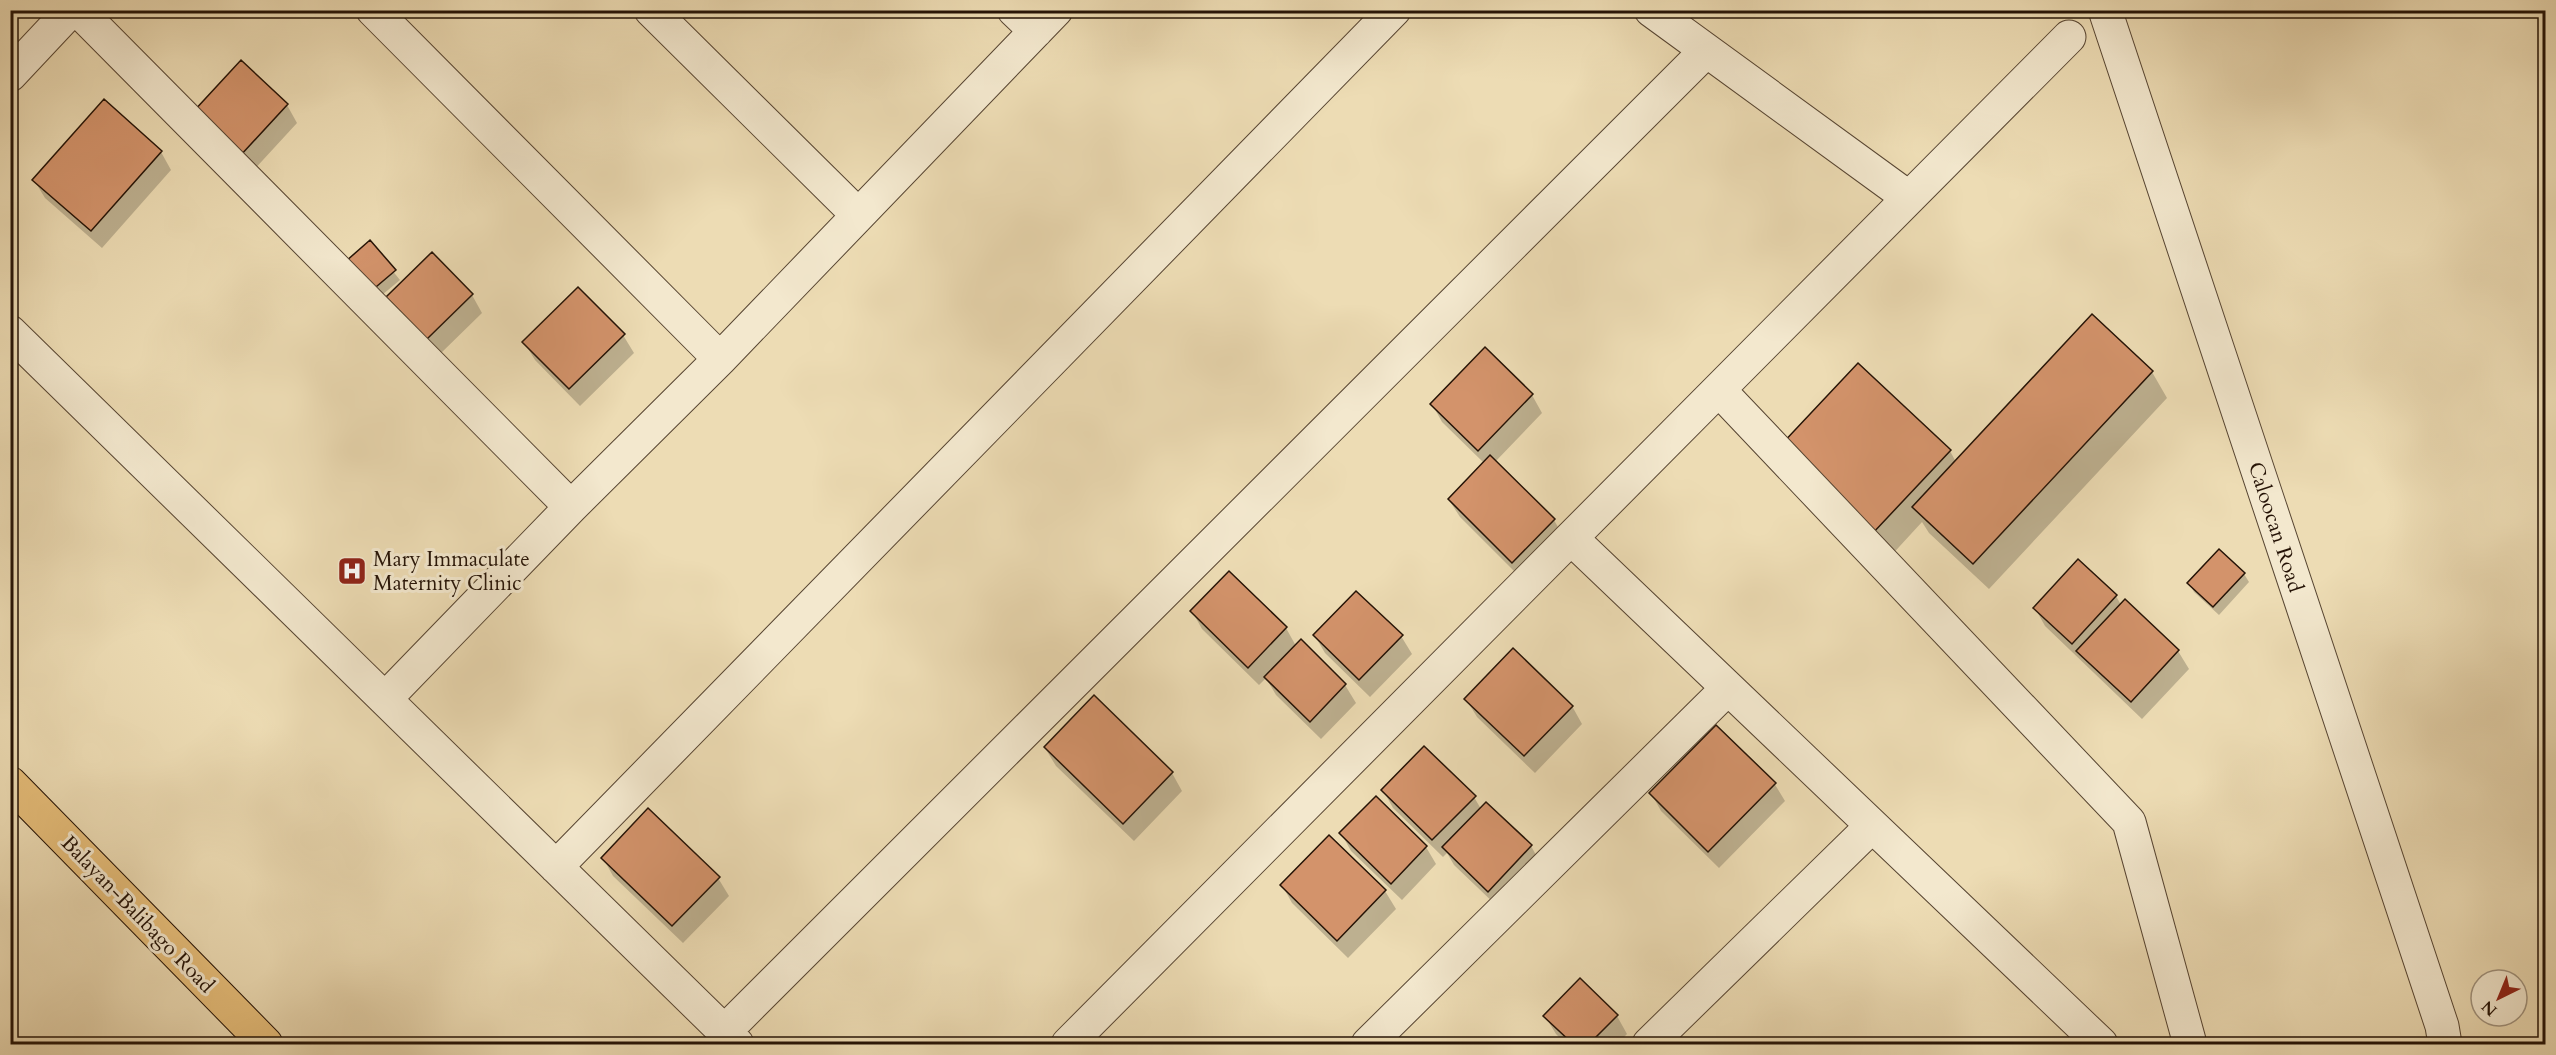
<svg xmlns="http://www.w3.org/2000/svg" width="2556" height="1055" font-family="Cardo,serif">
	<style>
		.shadow { fill: #0003 }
		.building { fill: #d3936b; stroke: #251306; stroke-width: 1.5 }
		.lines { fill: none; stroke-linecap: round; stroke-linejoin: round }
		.minor-casing { stroke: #574532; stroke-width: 35 }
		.major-casing { stroke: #251306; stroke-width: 35 }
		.minor { stroke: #f3e8ce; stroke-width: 33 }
		.major { stroke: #e6be7a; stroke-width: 33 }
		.labels { text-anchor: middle; stroke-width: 6; stroke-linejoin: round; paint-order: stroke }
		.street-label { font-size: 21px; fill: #251306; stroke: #f3e8ce }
		.poi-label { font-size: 21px; fill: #251306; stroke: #f3e8ce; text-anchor: start }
	</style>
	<rect width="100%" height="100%" fill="#eddcb4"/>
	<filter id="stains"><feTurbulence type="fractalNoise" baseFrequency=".00333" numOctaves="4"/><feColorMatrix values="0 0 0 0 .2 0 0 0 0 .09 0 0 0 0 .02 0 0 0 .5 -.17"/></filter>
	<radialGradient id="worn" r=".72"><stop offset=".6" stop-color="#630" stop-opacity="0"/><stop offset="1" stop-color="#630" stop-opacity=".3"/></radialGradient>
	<path class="shadow" d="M241 62 287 105 297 123 251 173 205 130Z
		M161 152 171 170 102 248 45 198 34 180Z
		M370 243 400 280 376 300Z
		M472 295 482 313 438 356 398 315 388 297Z
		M623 335 634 353 580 406 535 360 524 342Z
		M1485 349 1532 395 1542 413 1495 462 1554 520 1564 538 1523 580 1460 517 1449 500 1484 463 1442 422 1432 404Z
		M2152 372 2167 398 1989 589 1929 533 1922 522 1888 559 1796 473 1950 451 1956 462Z
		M2078 561 2116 596 2121 605 2125 601 2178 651 2189 669 2142 719 2045 626 2035 608Z
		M2244 574 2249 582 2219 615 2194 592 2189 583Z
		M1192 611 1286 628 1296 646 1301 641 1345 685 1356 703 1321 739 1276 695 1266 678 1259 685 1202 629Z
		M1315 636H1401L1412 654 1370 697 1325 653Z
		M1466 699 1572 706 1582 724 1535 773 1477 717Z
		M1045 748 1172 773 1182 791 1134 841 1056 766Z
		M1774 783 1785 801 1719 868 1661 811 1651 793Z
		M1383 790 1474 797 1481 809 1531 846 1541 864 1499 908 1454 865 1447 853 1443 857 1393 808Z
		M1341 833 1426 847 1436 864 1402 900 1351 851Z
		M1329 837 1385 891 1396 909 1348 958 1292 903 1282 885Z
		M603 858 718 878 729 896 683 943 613 876Z
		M1580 980 1617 1016 1627 1034 1617 1044H1566L1556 1034 1545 1016Z"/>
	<path class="building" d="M241 60 288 104 240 156 193 112Z
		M104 99 162 151 91 231 32 180Z
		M370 240 396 270 370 292 345 262Z
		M432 252 473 294 427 339 386 297Z
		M578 287 625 334 569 389 522 342Z
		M2092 314 2153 371 1973 564 1912 507Z
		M1485 347 1533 394 1478 451 1430 404Z
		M1858 363 1951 450 1872 534 1779 447Z
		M1490 455 1555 519 1512 563 1448 499Z
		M2219 549 2245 573 2213 607 2187 583Z
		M2078 559 2117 595 2072 644 2033 608Z
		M1229 571 1287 627 1248 668 1190 611Z
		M1356 591 1403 635 1359 680 1313 635Z
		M2125 599 2179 650 2131 702 2076 651Z
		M1301 639 1346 684 1310 722 1264 677Z
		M1513 648 1573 706 1524 756 1464 699Z
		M1094 695 1173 772 1123 824 1044 747Z
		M1716 725 1776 783 1708 852 1649 793Z
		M1424 746 1476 796 1432 840 1381 790Z
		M1376 796 1427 846 1391 884 1339 833Z
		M1486 802 1532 845 1488 892 1442 847Z
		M648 808 720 877 672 926 601 858Z
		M1329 835 1386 890 1337 941 1280 885Z
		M1580 978 1618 1015 1589 1044H1573L1543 1016Z"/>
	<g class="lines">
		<g class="minor-casing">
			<path id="minor" d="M78 10 571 507
				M373 10 720 359
				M651 10 858 215
				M1014 10 1036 31
				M1651 10 1909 198
				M2105 10 2442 1026 2445 1044
				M10 75 71 10
				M10 332 737 1044
				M1719 390 2129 822 2190 1044
				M1571 538 2101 1044
				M385 699 571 507 720 359 1056 10
				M556 867 1394 10
				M724 1032 1706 51
				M1068 1044 2069 37
				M1368 1044 1728 688
				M1649 1044 1872 826"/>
		</g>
		<g class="major-casing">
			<path id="major" d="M10 783 266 1044"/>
		</g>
		<use href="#minor" class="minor"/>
		<use href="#major" class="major"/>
	</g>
	<defs>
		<g id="hospital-square" transform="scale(1.5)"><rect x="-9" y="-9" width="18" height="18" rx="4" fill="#8f2418" stroke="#f3e8ce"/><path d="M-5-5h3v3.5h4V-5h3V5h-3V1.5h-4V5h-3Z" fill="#fff"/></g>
	</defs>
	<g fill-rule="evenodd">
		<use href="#hospital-square" x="352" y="571"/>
	</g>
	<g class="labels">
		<g class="street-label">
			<text transform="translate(2276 527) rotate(72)" y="7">Caloocan Road</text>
			<text transform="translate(138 914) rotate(46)" y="7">Balayan-Balibago Road</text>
		</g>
		<g class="poi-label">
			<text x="373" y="566">Mary Immaculate<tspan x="373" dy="24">Maternity Clinic</tspan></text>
		</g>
	</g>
	<rect width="2556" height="1055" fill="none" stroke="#eddcb4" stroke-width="36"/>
	<rect x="12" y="12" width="2532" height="1031" fill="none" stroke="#251306" stroke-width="3"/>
	<rect x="18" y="18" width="2520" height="1019" fill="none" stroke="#251306" stroke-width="1.5"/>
	<g transform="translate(2499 998) rotate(223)"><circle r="28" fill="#f3e8ce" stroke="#a1937e" stroke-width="1.5"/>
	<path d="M0-4.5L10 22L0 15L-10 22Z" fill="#8f2418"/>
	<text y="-9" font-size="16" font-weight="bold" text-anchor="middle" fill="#251306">N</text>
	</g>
	<rect width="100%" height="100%" filter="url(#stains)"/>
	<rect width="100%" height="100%" fill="url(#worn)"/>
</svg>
